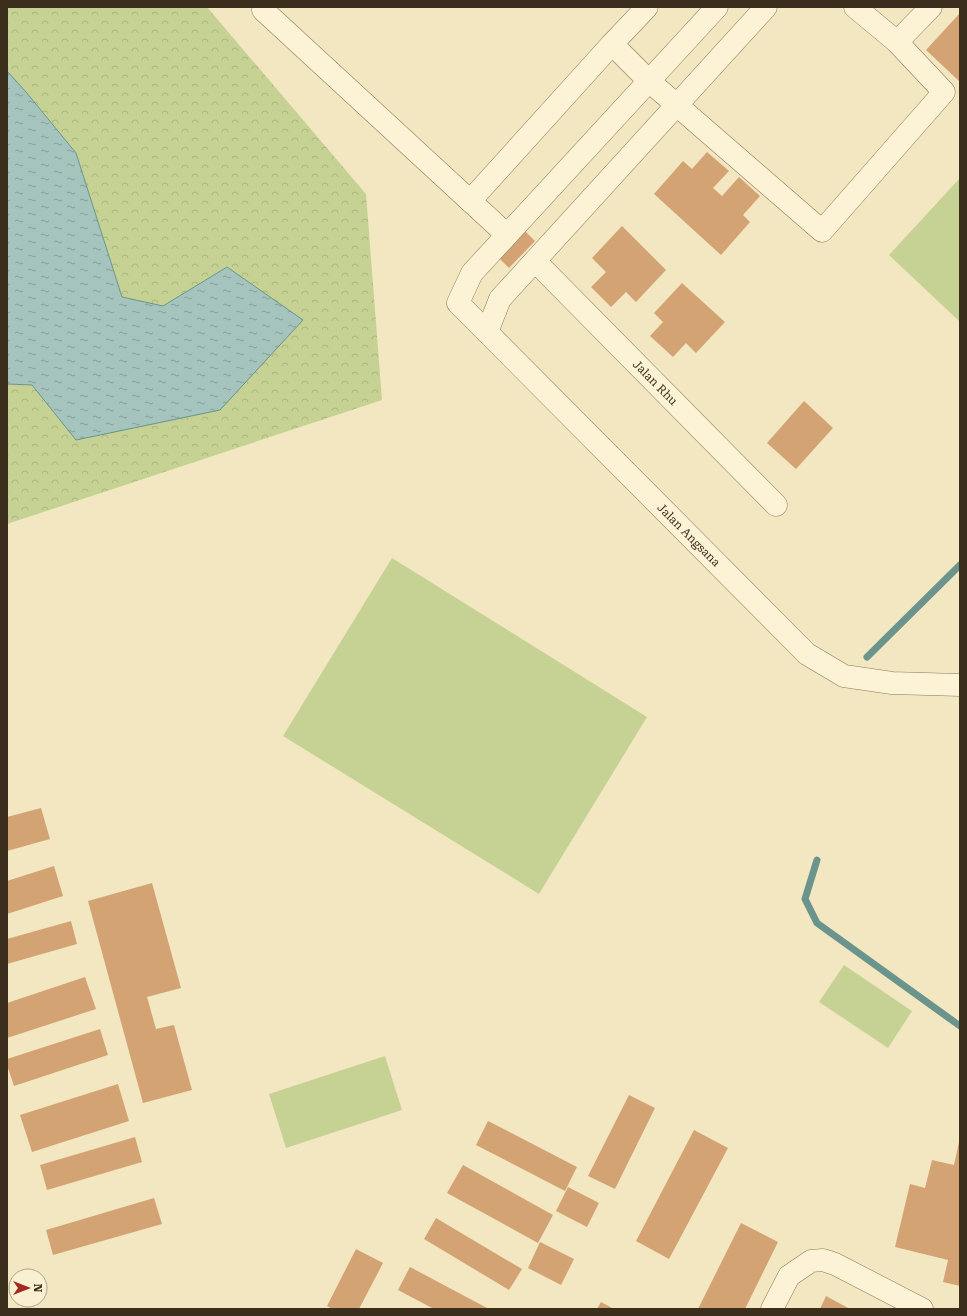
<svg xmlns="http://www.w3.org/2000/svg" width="967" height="1316" font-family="'Roboto Serif',serif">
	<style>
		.forest { fill: url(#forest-crowns) }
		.pitch { fill: #c6d294 }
		.water { fill: url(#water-ripples); stroke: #6a948c }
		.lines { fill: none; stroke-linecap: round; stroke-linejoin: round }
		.stream { stroke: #6a948c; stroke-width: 7 }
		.building { fill: #d4a374 }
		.minor-casing { stroke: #8e7857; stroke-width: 23 }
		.minor { stroke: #fcf3d6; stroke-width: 22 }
		.labels { text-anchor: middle; stroke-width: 3; stroke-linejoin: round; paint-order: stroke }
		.street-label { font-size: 12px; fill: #3c2e1c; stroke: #f9f0d2 }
	</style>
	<defs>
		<pattern id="forest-crowns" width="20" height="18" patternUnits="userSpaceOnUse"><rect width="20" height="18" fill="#c6d294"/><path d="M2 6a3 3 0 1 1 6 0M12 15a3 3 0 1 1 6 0" fill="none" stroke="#abb57f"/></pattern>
		<pattern id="water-ripples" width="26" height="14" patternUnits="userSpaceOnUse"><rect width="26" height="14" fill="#a4c4bd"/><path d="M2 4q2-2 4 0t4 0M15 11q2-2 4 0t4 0" fill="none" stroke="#87a099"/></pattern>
	</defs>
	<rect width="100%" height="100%" fill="#f2e7c1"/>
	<path class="forest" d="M7 7H207L366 194 382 400 7 524V384L32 385 77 439 303 321 227 267 163 306 122 297 76 153 26 92 7 71Z"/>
	<path class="pitch" d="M960 178V322L889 255Z
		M392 558 647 717 539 894 283 736Z
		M844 965 912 1011 888 1048 819 1002Z
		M385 1056 402 1110 286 1148 269 1094Z"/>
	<path class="water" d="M7 71 26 92 76 153 122 297 163 306 227 267 303 320 220 410 76 440 32 385 7 384Z"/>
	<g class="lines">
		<path class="stream" d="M867 657 960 565
			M817 860 805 899 817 923 960 1026"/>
	</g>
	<path class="building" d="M960 13V82L926 50Z
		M707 152 729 171 713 188 722 196 739 177 760 196 743 215 750 222 721 255 654 194 683 161 692 169Z
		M622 226 666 270 636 302 626 292 611 307 591 287 606 272 592 258Z
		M523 229 535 241 509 268 498 257Z
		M682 283 725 322 696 353 686 343 673 357 650 336 663 322 654 313Z
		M804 401 833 428 796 469 767 443Z
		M41 808 50 839 7 851V817Z
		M54 866 63 896 7 914V881Z
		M152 883 181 988 147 997 156 1029 174 1025 192 1090 143 1103 88 901Z
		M71 921 77 944 7 964V939Z
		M85 977 96 1009 7 1038V1003Z
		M100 1029 108 1055 14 1086 7 1065V1059Z
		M118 1084 129 1121 32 1152 20 1115Z
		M629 1095 655 1108 615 1189 588 1176Z
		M488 1121 577 1167 565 1191 476 1145Z
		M694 1130 728 1148 669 1259 636 1241Z
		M135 1137 142 1162 47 1190 40 1165Z
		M959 1142H960V1286L943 1282 948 1260 895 1247 910 1184 925 1188 932 1160 954 1165Z
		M463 1165 553 1215 538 1243 447 1193Z
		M568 1187 599 1203 587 1227 556 1211Z
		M154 1198 162 1224 53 1255 46 1230Z
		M436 1218 522 1269 509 1290 424 1239Z
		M741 1223 778 1242 745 1309H698Z
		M540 1242 574 1259 561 1285 528 1268Z
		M356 1249 383 1263 359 1309H332L327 1306Z
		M410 1267 489 1309H434L398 1290Z
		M826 1296 850 1309H820Z
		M601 1302 614 1309H597Z"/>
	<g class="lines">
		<g class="minor-casing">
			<g id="minor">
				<path d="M265 7 263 10 507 235"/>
				<path id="s1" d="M717 7 472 273 458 303 807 654 844 676 892 683 960 685"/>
				<path d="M897 42 931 7"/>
				<path d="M612 44 649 81 822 231 944 92 897 42 855 7"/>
				<path d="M470 201 612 44 647 7"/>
				<path id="s2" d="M535 261 776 505"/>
				<path d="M487 332 500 299 766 7"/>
				<path d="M772 1309 789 1276 811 1261 823 1260 835 1264 922 1309"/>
			</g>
		</g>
		<use href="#minor" class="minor"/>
	</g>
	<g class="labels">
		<g class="street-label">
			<text dy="4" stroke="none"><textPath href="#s2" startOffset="171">Jalan Rhu</textPath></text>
			<text dy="4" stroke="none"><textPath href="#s1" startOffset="722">Jalan Angsana</textPath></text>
		</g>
	</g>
	<rect width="967" height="1316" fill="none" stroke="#3c2e1c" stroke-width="16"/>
	<g transform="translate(28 1288) rotate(90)"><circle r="19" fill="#f9f0d2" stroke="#ada289"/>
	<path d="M0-3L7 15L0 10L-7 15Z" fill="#a32a21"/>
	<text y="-6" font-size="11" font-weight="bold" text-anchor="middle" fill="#3c2e1c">N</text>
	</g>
</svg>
